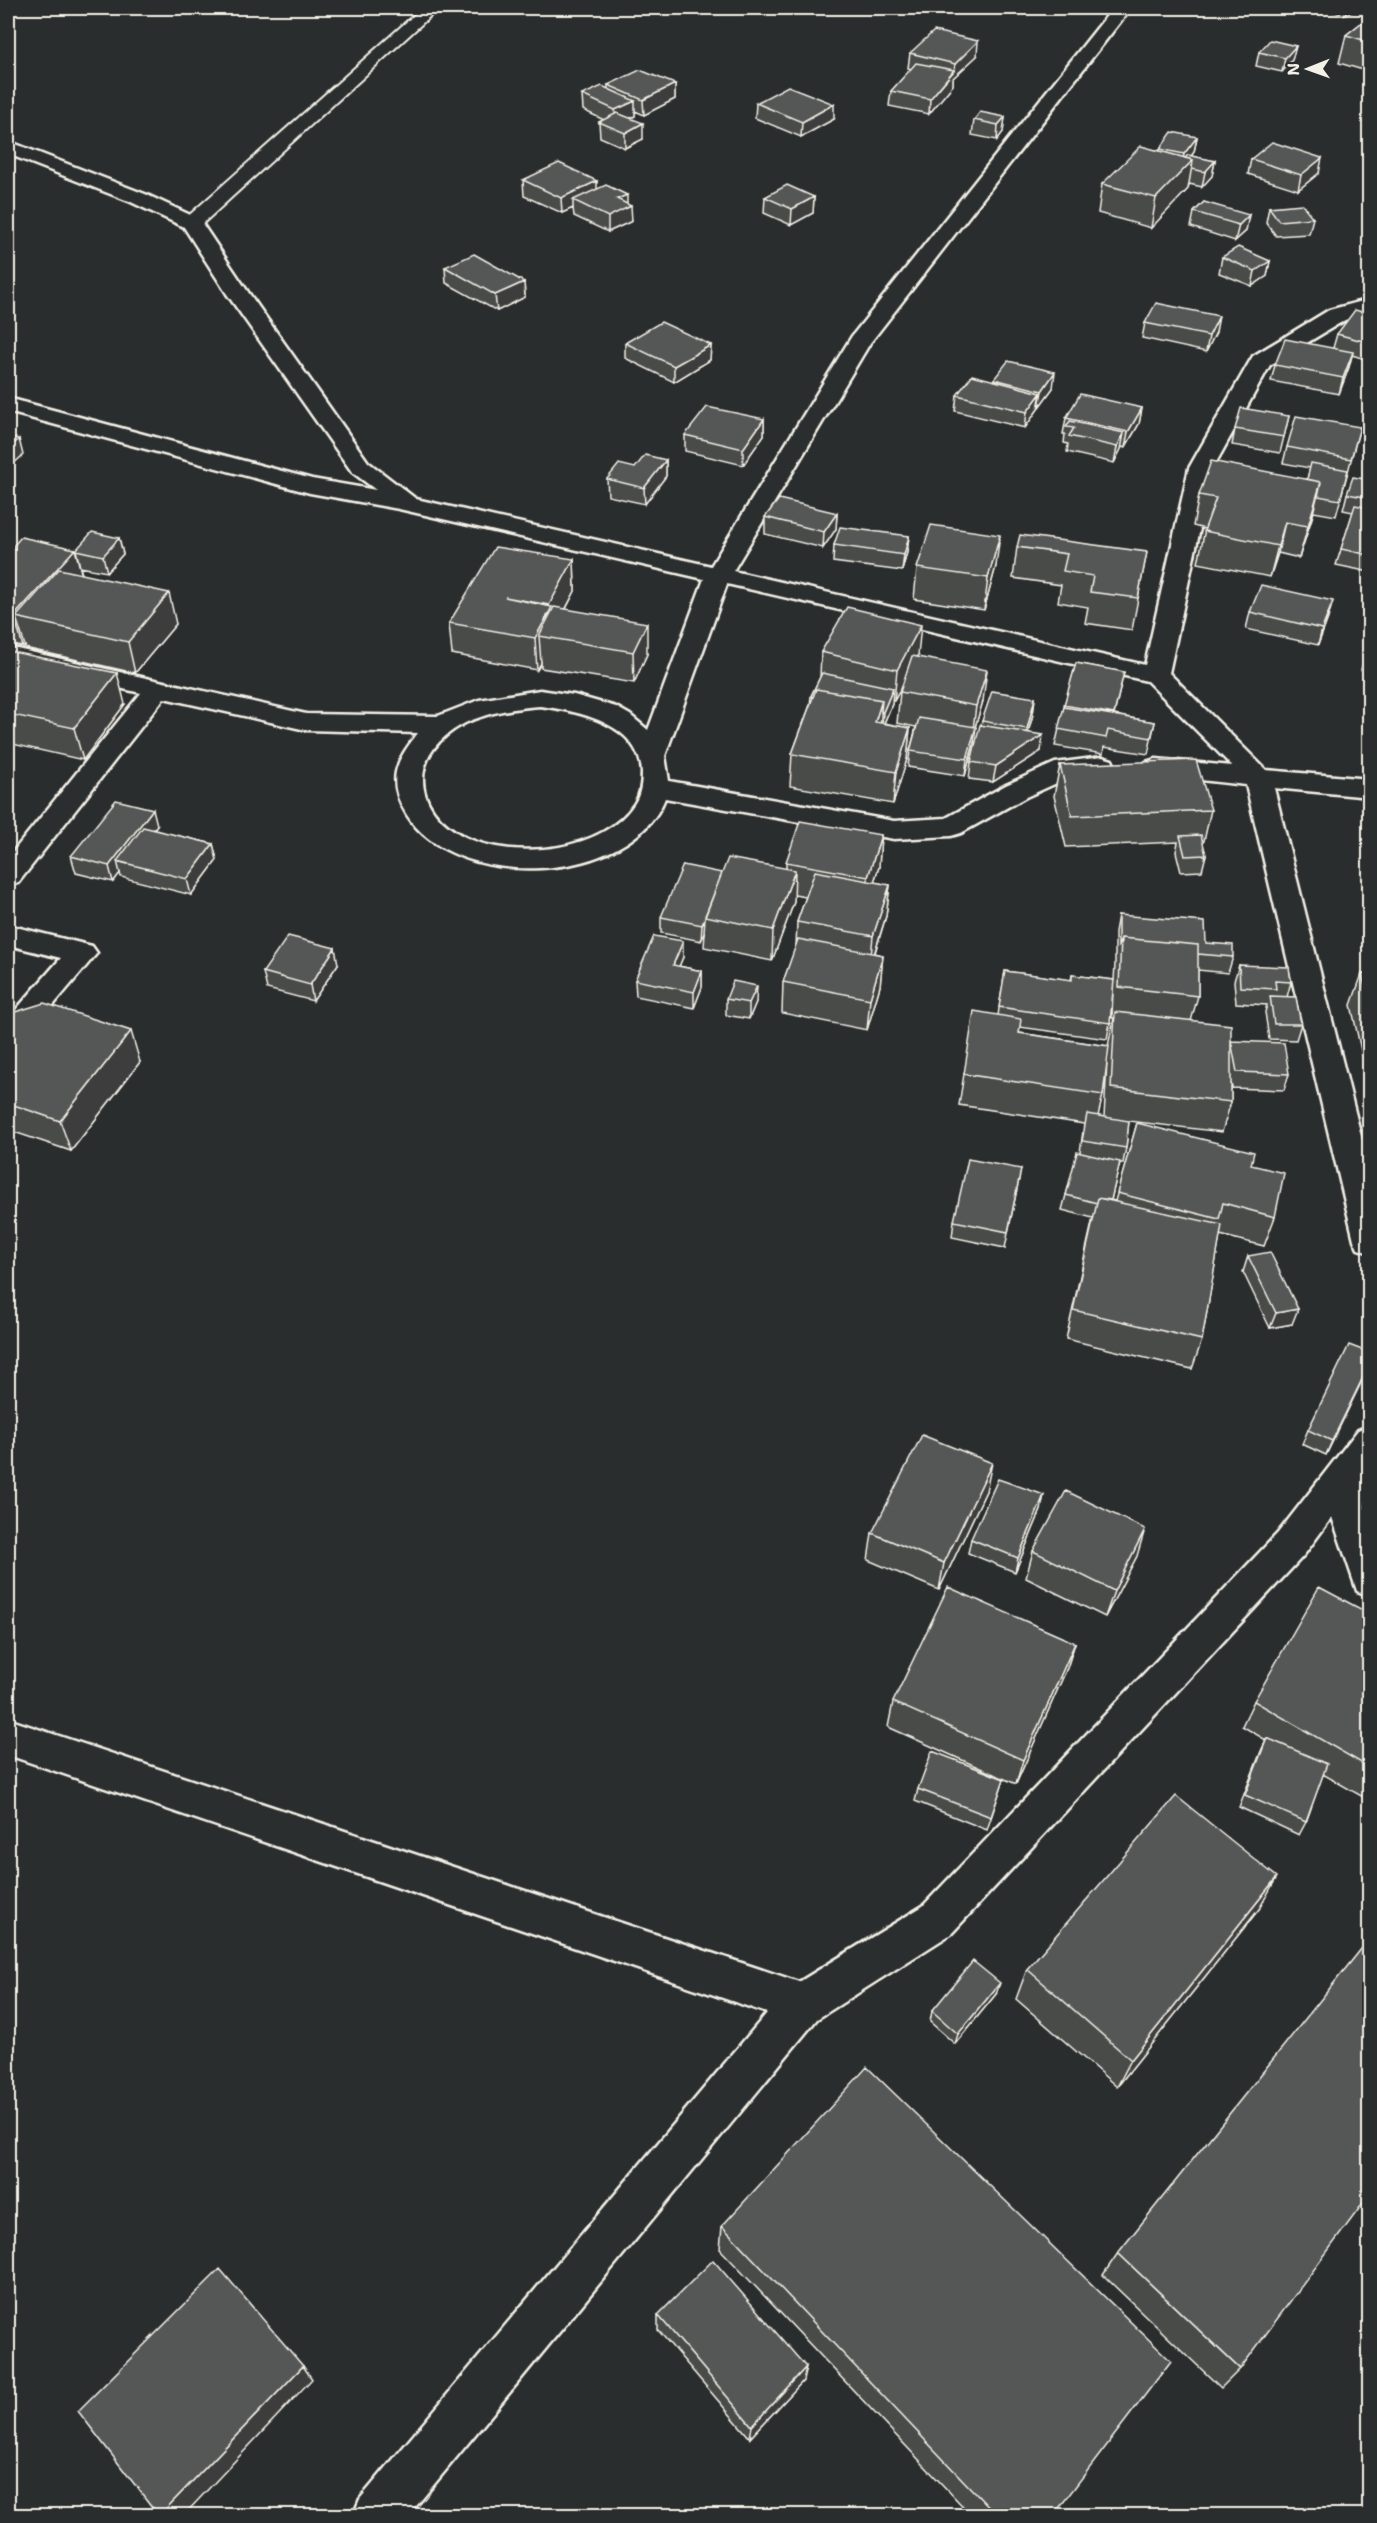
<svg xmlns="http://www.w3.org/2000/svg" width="1377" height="2523" font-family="'Shantell Sans',sans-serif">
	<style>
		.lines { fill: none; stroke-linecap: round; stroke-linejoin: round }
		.service-casing { stroke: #f4f1e8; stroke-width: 4 }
		.minor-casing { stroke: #f4f1e8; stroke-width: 5 }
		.service { fill: #2a2d2e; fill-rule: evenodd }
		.minor { fill: #2a2d2e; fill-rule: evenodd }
		.wall { fill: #494b4a; stroke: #f4f1e8; stroke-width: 1.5; fill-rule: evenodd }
		.shaded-wall { fill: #3c3d3c; stroke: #f4f1e8; stroke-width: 1.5 }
		.building { fill: #555756; stroke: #f4f1e8; stroke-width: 1.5 }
	</style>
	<rect width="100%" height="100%" fill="#2a2d2e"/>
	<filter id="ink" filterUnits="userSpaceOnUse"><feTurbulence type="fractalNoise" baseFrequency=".0167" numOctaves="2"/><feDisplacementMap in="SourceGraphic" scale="12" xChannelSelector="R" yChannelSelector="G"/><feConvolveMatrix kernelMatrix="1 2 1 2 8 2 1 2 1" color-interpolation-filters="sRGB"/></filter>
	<g filter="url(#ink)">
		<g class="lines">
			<g class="service-casing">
				<path id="service" d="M422 8H439L199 227H185L182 223 185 219Z"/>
			</g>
			<g class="minor-casing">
				<path id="minor" d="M1113 8H1131L870 343 733 571 1145 665 1189 468 1250 361 1253 356 1329 310 1370 299V312L1345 320 1270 365 1213 468 1169 673 1266 770 1370 779V797L1274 788 1370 1172V1253L1358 1249 1354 1240 1246 785 1146 774 1142 768 1146 762 1156 759 1232 766 1147 681 727 584 665 756 669 781 894 821 946 818 1006 785 1055 763 1102 757 1112 760 1115 766 1112 772 1070 777 1026 797 961 833 951 836 894 839 665 798C631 885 455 892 407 815 399 802 393 788 396 772 399 757 409 745 418 733L306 730 164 698 18 883 8 885V858L141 693 8 663V647L306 714 438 716 479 700 540 690 574 695 616 707 630 715 648 730 704 579 399 509 310 493 8 412V398L312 479 376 490 352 472 227 294 184 227 131 202 8 154V141L145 194 199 219 248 292 368 462 416 499 711 566 852 336ZM540 706C578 711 639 723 642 772 642 782 641 794 635 803 604 852 514 861 465 837 409 808 409 752 465 723 489 712 514 708 540 706Z
					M8 925 92 946 97 953 19 1046 8 1049V1019L61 958 8 945Z
					M1370 1425V1472L1365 1507 1370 1521V1596L1357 1591 1332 1517 1304 1555 951 1934 817 2019 408 2516H353L360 2499 767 2013 8 1755V1719L799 1982 923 1906 1278 1533 1358 1430Z"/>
			</g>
			<use href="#service" class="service"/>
			<use href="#minor" class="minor"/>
		</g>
		<path class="wall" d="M1322 8H1359L1345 15Z
			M1370 16V72L1339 63 1346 35Z
			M1296 46 1292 60 1282 72 1256 66 1259 52Z
			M910 53 977 56 953 78V85L929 114 889 106 891 91 911 69 908 68Z
			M675 84V99L644 115 635 111V116L630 118 643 139 625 148 600 137 599 122 604 120 583 110 582 95 608 89V85Z
			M756 103 834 119 801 137 755 118Z
			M1005 117 1003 132 997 140 972 135 974 120Z
			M1197 137 1194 152 1191 156 1215 161 1212 176 1202 187 1189 184 1188 189 1151 228 1098 213 1102 184 1159 151 1160 149Z
			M1251 159 1319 173 1298 190 1248 174Z
			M523 180 597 189 627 204 632 221 608 232 574 216 573 208 562 213 524 196Z
			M765 197H814L813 213 791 225 764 213Z
			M1204 202 1246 231 1235 241 1191 227 1194 212Z
			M1269 207 1313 218 1309 234 1276 236 1266 222Z
			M1222 257 1270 261 1267 276 1252 286 1219 273Z
			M445 267 524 282 525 297 497 311 446 283Z
			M1370 313V358L1368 360 1352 355 1349 367 1339 394 1271 381 1275 365 1333 348 1337 334Z
			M1145 323 1216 332 1206 352 1142 338Z
			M625 343 711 345 710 360 674 382 625 358Z
			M994 379 1053 388 1039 407 1038 409 1025 428 955 411 957 395 994 381Z
			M1142 408 1139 424 1125 448 1122 447 1114 463 1067 452 1068 444 1064 443 1065 434H1063L1066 418Z
			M1289 416 1280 453 1232 445 1235 429Z
			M764 419V435L743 465 685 451V435Z
			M1360 427 1336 516 1314 512 1299 558 1278 553 1270 577 1198 563 1205 529 1193 526 1199 495 1307 479 1310 468 1283 463 1287 447Z
			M666 460V476L645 504 608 496 607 479 635 468Z
			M1370 480V572L1336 565 1353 512 1343 510 1347 494Z
			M837 513 836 529 823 548 765 534V517Z
			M909 536 907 552 902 571 833 562 834 545Z
			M119 538 123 554 107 572 80 567 76 550Z
			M1017 547 1147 552 1132 630 1085 623 1088 607 1058 602 1061 585 1013 578Z
			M75 549 82 574 176 624 135 673 25 648V646L23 647 8 644V552Z
			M574 559 575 591 566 609 647 654 634 683 541 668V663L537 670 452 654 449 623Z
			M996 566 984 610 914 599 917 568Z
			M1250 612 1328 618 1318 645 1246 629Z
			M1370 634V671L1361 670Z
			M8 651 125 704 83 760 8 743Z
			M821 652 918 656 917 657 983 701 975 727 974 743 965 776 908 767 910 751 916 727 897 723 900 692 901 688 894 701H892V704L884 723 910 728 907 759 893 804 790 786 792 754 810 705 811 696 820 677Z
			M1076 663 1124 672 1114 715 1155 722 1148 754 1104 747 1103 754 1055 746 1064 707Z
			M1035 698 1033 714 1028 732 1041 751 993 782 969 779 971 762 982 721Z
			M1060 765 1211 810 1204 841 1202 842 1206 855 1202 871 1181 872 1176 852 1178 842 1066 847 1054 796Z
			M157 825 153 830 213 844 217 860 191 895 121 877 120 873 113 882 76 873 71 856Z
			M881 835 879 867 874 882 890 885 886 916 875 953 883 955 880 986 867 1030 782 1013 783 982 796 947 797 922 806 897 794 895V902L772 961 704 947 705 933 701 941 661 933V917L722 873 786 869V862Z
			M1118 915 1206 943 1233 957 1228 973 1198 970V996L1191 1021 1231 1041 1289 1074 1284 1090 1232 1088 1231 1083V1102L1222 1132 1129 1121 1126 1148 1123 1163H1120L1111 1200 1115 1201 1137 1123 1251 1165 1275 1217 1264 1246 1220 1235 1202 1340 1192 1369 1066 1339 1093 1218 1062 1210 1066 1195 1080 1152 1084 1124 959 1105 964 1074 998 1015 1005 971 1071 980 1072 975 1114 980 1115 964V932ZM1113 988 1112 1018H1114L1108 1046 1019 1033 1020 1027 1107 1039 1110 1023ZM1107 1062 1104 1117 1098 1116 1103 1095Z
			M683 957 679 966 702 971V987L694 1008 636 996 635 980Z
			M338 964 313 1001 267 989 263 972Z
			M1239 965 1291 982 1287 997 1301 1024 1296 1040 1269 1039 1265 1012 1267 1005 1236 1003 1234 981Z
			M1362 974 1370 975V1082H1368L1351 1005Z
			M726 999 756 1002 749 1019 726 1015Z
			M8 1019 140 1062 71 1151 8 1130Z
			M1021 1169 1005 1248 952 1237 954 1221Z
			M1248 1256 1292 1324 1270 1328 1243 1272Z
			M1370 1364 1326 1455 1302 1444 1308 1430Z
			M986 1491 939 1590 868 1560 872 1533Z
			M1041 1510 1015 1572 968 1553 971 1539Z
			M1033 1551 1137 1556 1105 1617 1026 1578Z
			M1370 1614V1801L1323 1774 1306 1822 1299 1835 1239 1807 1261 1751 1266 1740 1242 1726 1254 1701Z
			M1075 1643 1067 1668 1016 1784 888 1727 893 1702Z
			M1004 1779 987 1830 915 1801 918 1789Z
			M1259 1909 1117 2087 1016 1999 1027 1969Z
			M996 1994 955 2044 930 2022 932 2011Z
			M722 2226 1053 2516H972L720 2249Z
			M1118 2253 1240 2369 1221 2388 1103 2275Z
			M658 2315 803 2381 750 2438 658 2330Z"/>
		<path class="shaded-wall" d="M1347 8H1359L1345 15Z
			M978 41 977 56 953 78V85L929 114 930 99 954 71 955 64Z
			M1296 46 1292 60 1282 72 1285 58Z
			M675 84V99L644 115 643 100Z
			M635 101V116L616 125 615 110Z
			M834 104V119L801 137 802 122Z
			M1005 117 1003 132 997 140 998 125Z
			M643 123V139L625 148V133Z
			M1197 137 1194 152 1183 167H1182L1184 154Z
			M1322 158 1319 173 1298 190 1301 175Z
			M1193 160 1188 189 1151 228 1156 198Z
			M1215 161 1212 176 1202 187 1205 172Z
			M597 181V196L573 200V208L562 213 561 198Z
			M627 195V208L631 206 632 221 608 232V217L617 199Z
			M814 197 813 213 791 225 792 209Z
			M1249 215 1246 231 1235 241 1239 225Z
			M1270 261 1267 276 1252 286 1255 271Z
			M524 282 525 297 497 311 495 295Z
			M1219 316 1216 332 1206 352 1209 336Z
			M711 345 710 360 674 382V366Z
			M1353 352 1349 367 1339 394 1343 378Z
			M1055 372 1053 388 1039 407 1042 391Z
			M1041 393 1038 409 1025 428 1027 412Z
			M1142 408 1139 424 1125 448 1128 432Z
			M764 419V435L743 465V449Z
			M1124 433 1121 449 1114 463 1117 447Z
			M19 439 23 455 8 469V449Z
			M666 460V476L645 504 644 488Z
			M1321 482 1313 513 1299 558 1308 526Z
			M837 513 836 529 823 548 824 532Z
			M1285 522 1278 553 1270 577 1278 546Z
			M1000 535 996 566 984 610 988 578Z
			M909 536 907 552 902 571 904 555Z
			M119 538 123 554 107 572 103 556Z
			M75 549 83 580 16 617 25 646 23 647 14 616Z
			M574 559 575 591 554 631 539 636 541 663 537 670 535 638 550 612 549 605Z
			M169 593 176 624 135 673 128 642Z
			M1333 601 1328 618 1318 645 1322 629Z
			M647 623V654L634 683 633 652Z
			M921 625 918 656 894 701 897 670Z
			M987 670 983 701 972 737 976 706Z
			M117 673 125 704 83 760 74 728Z
			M893 688 892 704 882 728 883 712Z
			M1035 698 1033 714 1025 745 1027 729Z
			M882 700 880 731 875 722Z
			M976 727 974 743 965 776 967 759Z
			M910 728 907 759 893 804 896 772Z
			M1043 735 1041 751 993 782 996 766Z
			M153 809 157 825 127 864 117 861 120 873 113 882 109 866Z
			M881 835 879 867 865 908 868 877Z
			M213 844 217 860 191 895 187 879Z
			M795 870 794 902 772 961 773 930Z
			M890 885 886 916 870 967 873 936Z
			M705 917 704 933 701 941 702 925Z
			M683 941V957L673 981V965Z
			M335 948 338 964 313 1001 310 985Z
			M883 955 880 986 867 1030 870 999Z
			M702 971V987L694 1008V992Z
			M757 986 756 1002 749 1019V1003Z
			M131 1031 140 1062 71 1151 60 1121Z
			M1298 1309 1292 1324 1270 1328 1276 1313Z
			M1370 1364 1326 1455 1332 1441Z
			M992 1463 986 1491 939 1590 944 1563Z
			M1044 1495 1041 1510 1015 1572 1018 1558Z
			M1145 1529 1137 1556 1105 1617 1114 1591Z
			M1075 1643 1067 1668 1016 1784 1023 1760Z
			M1277 1877 1259 1909 1117 2087 1131 2060Z
			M1000 1983 996 1994 955 2044 958 2034Z
			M303 2366 312 2379 183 2516H159Z
			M806 2367 803 2381 750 2438 752 2426Z"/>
		<path class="building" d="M1370 16V42L1346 35Z
			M934 31 978 41 955 64 910 53Z
			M1270 40 1296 46 1285 58 1259 52Z
			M916 63 954 70 930 99 891 91Z
			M640 70 675 84 643 100 608 85Z
			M602 86 635 101 615 110 582 95Z
			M788 86 834 104 802 122 756 103Z
			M980 112 1005 117 998 125 974 120Z
			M617 113 643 123 625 133 599 122Z
			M1172 132 1197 137 1184 154 1160 149Z
			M1272 142 1322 158 1301 175 1251 159Z
			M1141 146 1193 160 1156 198 1102 184Z
			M1188 155 1215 161 1205 172 1192 169 1193 160 1185 158Z
			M559 163 597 181 561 198 523 180Z
			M606 185 627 195 617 199 631 206 608 217 573 200Z
			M787 185 814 197 792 209 765 197Z
			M1204 202 1249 215 1239 225 1194 212Z
			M1302 204 1313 218 1279 221 1269 207Z
			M1238 247 1270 261 1255 271 1222 257Z
			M474 254 524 282 495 295 445 267Z
			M1156 303 1219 316 1209 336 1145 323Z
			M1355 310 1370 314V343L1337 334Z
			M661 322 711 345 674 366 625 343Z
			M1285 339 1353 352 1343 378 1275 365Z
			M1008 361 1055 372 1042 391 994 379Z
			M972 375 1041 393 1027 412 957 395Z
			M1080 394 1142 408 1128 432 1066 418Z
			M707 407 764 419 743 449 685 435Z
			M1241 408 1289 416 1284 437 1235 429Z
			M1296 416 1360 427 1351 459 1287 447Z
			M1070 421 1124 433 1117 447 1069 436 1074 428 1066 427Z
			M8 436 19 439 8 449Z
			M645 455 666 460 644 488 607 479 619 464 635 468Z
			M1211 461 1321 482 1308 526 1285 522 1278 546 1204 531 1216 498 1199 495Z
			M1311 463 1348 470 1340 500 1318 496 1321 482 1307 479Z
			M1353 477 1370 480V498L1347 494Z
			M779 499 837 513 824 532 765 517Z
			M1355 505 1370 508V555L1341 549Z
			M931 525 1000 535 988 578 917 568Z
			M840 527 909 536 904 555 834 545Z
			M92 532 119 538 103 556 76 550Z
			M1020 535 1147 552 1138 598 1090 592 1093 576 1063 571 1067 554 1017 547Z
			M21 537 75 549 14 616 8 615V552Z
			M495 547 574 559 549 605 505 597 552 607 535 638 449 623Z
			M59 569 169 593 128 642 16 617Z
			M1261 585 1333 601 1322 629 1250 612Z
			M554 607 647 623 633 652 539 636Z
			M847 607 921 625 897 670 821 652Z
			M8 651 117 673 74 728 8 714Z
			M912 656 987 670 976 706 900 692Z
			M1076 663 1124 672 1114 714 1064 705Z
			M822 673 893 688 883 712H881L882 700 816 689 813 697 811 696Z
			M816 689 882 700 875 722 910 728 896 772 792 754Z
			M992 691 1035 698 1027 729 982 721Z
			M1064 707 1155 722 1151 738 1108 730 1106 738 1058 729Z
			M919 718 976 727 967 759 910 751Z
			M980 725 1043 735 996 766 971 762Z
			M1196 760 1211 810 1072 816 1060 765Z
			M116 800 153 809 109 866 71 856Z
			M800 821 881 835 868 877 786 862Z
			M143 827 213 844 187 879 117 861Z
			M1201 835 1206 855 1185 856 1180 836Z
			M728 858 795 870 773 930 705 916Z
			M683 865 722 873 702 925 661 917Z
			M815 871 890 885 873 936 797 922Z
			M1118 915 1205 922 1206 943 1233 945V957L1198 954V945L1121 938 1118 948Z
			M288 936 335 948 310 985 263 972Z
			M654 936 683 941 673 965 702 971 694 992 635 980Z
			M1121 938 1198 945V996L1119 987Z
			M798 939 883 955 870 999 783 982Z
			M1239 965 1289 967 1291 982 1275 981 1276 989 1240 987Z
			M1005 971 1072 980V975L1114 980 1110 1023 999 1007Z
			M1362 974 1370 975V1007Z
			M733 981 757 986 749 1003 726 999Z
			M1270 996 1296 997 1301 1024H1274Z
			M44 1003 131 1031 60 1121 8 1103V1019L12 1013Z
			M974 1011 1021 1019 1019 1033 1109 1046 1103 1095 964 1074Z
			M1115 1012 1231 1025V1102L1111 1088Z
			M1231 1041 1284 1043 1289 1074 1237 1072Z
			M1087 1114 1129 1121 1126 1148 1082 1141Z
			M1137 1123 1254 1152 1251 1165 1284 1173 1275 1217 1223 1203 1219 1219 1117 1193Z
			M1077 1152 1120 1162 1111 1200 1098 1198 1097 1203 1066 1195Z
			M968 1159 1021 1169 1008 1232 954 1221Z
			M1098 1198 1222 1225 1202 1340 1073 1310Z
			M1270 1252 1298 1309 1276 1313 1248 1256Z
			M1349 1345 1370 1353V1363L1332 1441 1308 1430Z
			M922 1435 992 1463 944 1563 872 1533Z
			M998 1479 1044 1495 1018 1558 971 1539Z
			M1066 1491 1145 1529 1114 1591 1033 1551Z
			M948 1587 1075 1643 1023 1760 893 1702Z
			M1319 1587 1370 1614V1768L1254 1701Z
			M1267 1738 1327 1764 1306 1822 1245 1795Z
			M932 1751 1004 1779 991 1817 918 1789Z
			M1176 1796 1277 1877 1131 2060 1027 1969Z
			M1370 1938V2194L1240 2369 1118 2253Z
			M973 1961 1000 1983 958 2034 932 2011Z
			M867 2067 1171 2361 1053 2516H997L722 2226Z
			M713 2260 806 2367 752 2426 658 2315Z
			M220 2269 303 2366 159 2516 78 2411Z"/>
	</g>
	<rect width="1377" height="2523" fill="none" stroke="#2a2d2e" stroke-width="30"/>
	<rect x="15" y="15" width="1347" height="2493" fill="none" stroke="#f4f1e8" stroke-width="2" filter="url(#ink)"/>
	<g transform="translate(1308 69) rotate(269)" stroke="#2a2d2e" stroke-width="4.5" paint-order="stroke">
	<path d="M0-4.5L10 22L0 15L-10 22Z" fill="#f4f1e8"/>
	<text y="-9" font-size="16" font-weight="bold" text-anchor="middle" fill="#f4f1e8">N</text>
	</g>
</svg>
